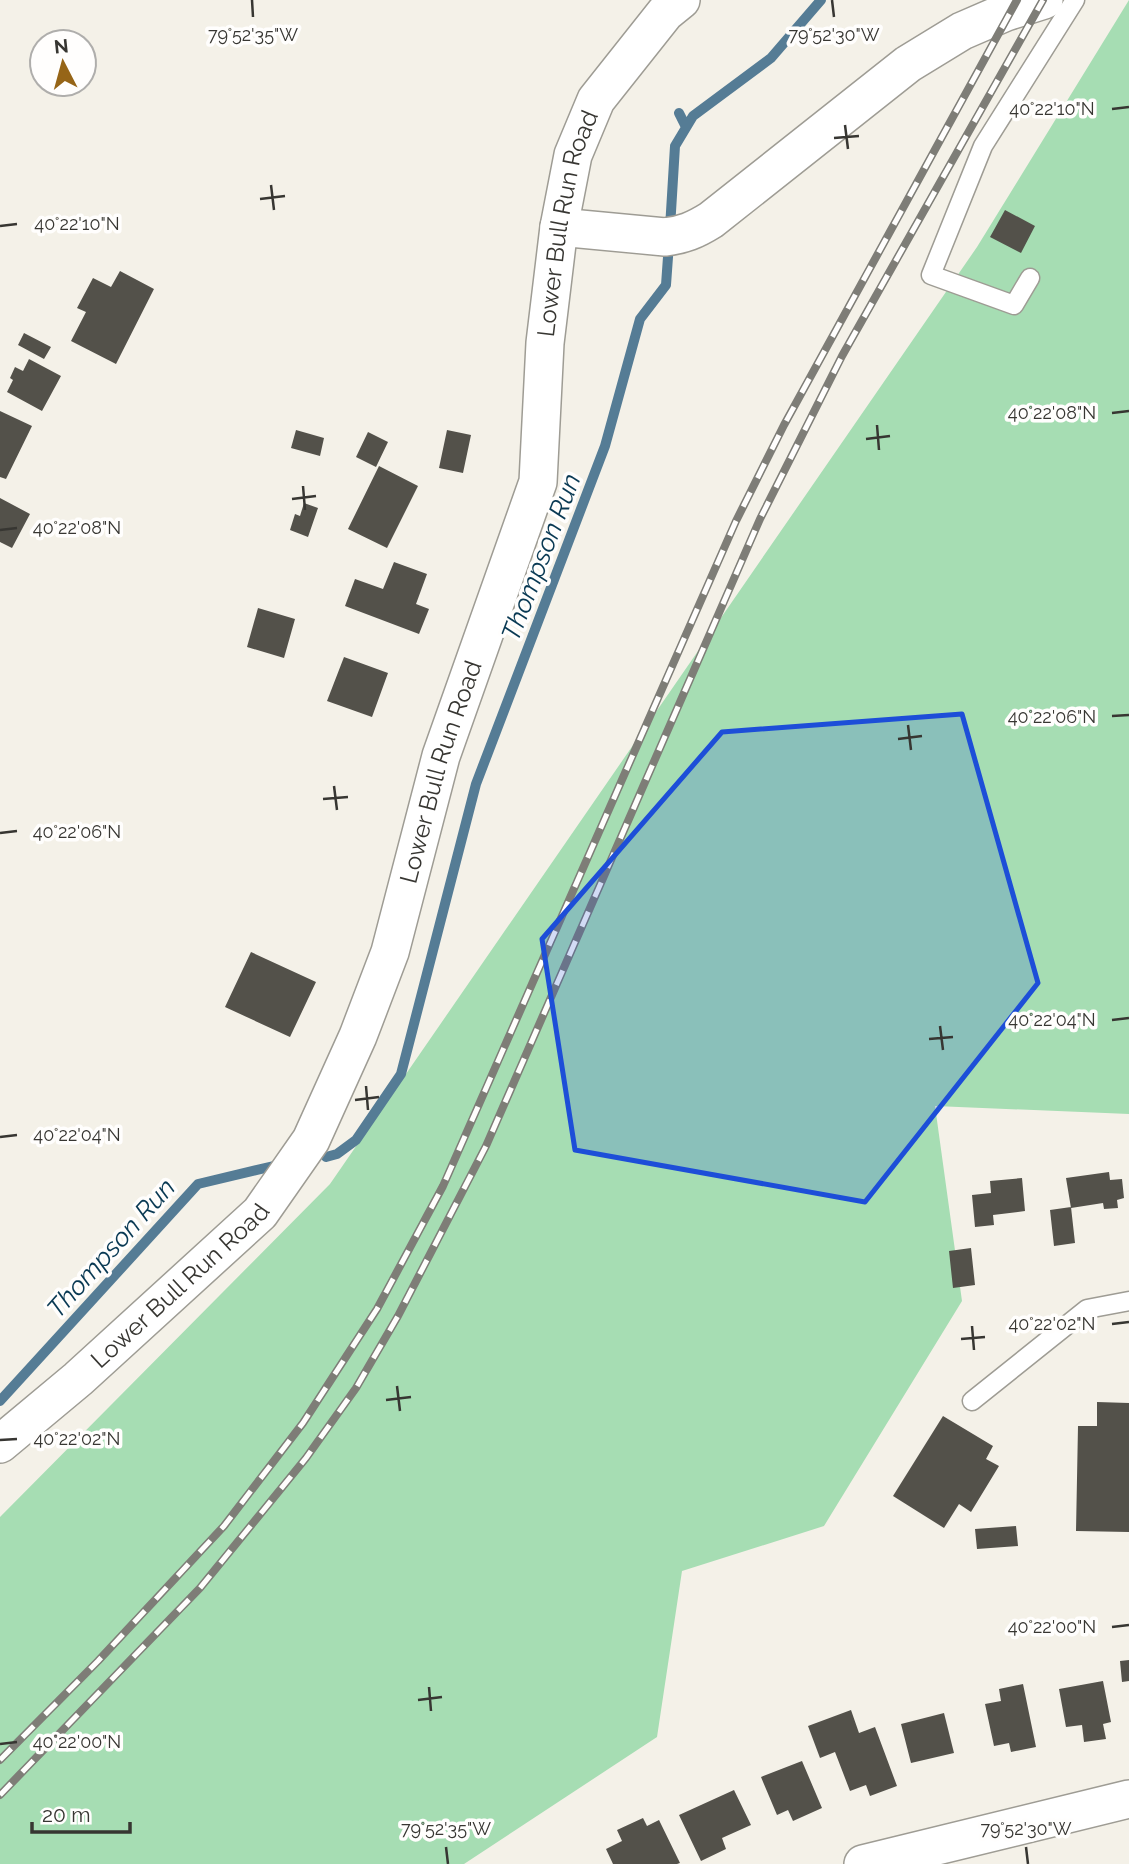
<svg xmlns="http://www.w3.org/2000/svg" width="1129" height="1864" font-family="Raleway,sans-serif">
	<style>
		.green { fill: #a6ddb3 }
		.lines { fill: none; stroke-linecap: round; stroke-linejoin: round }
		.stream { stroke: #557c95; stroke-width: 10 }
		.building { fill: #53514a }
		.lane-casing { stroke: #9e9c94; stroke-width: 21 }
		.street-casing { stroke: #9e9c94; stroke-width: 40 }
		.lane { stroke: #fff; stroke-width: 18 }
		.street { stroke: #fff; stroke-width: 37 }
		.rail-casing { stroke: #7e7d77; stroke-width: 8 }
		.rail { stroke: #fffefd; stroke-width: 5; stroke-dasharray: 16; stroke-linecap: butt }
		.marked { fill: #1d4ed8; fill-opacity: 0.2; stroke: #1d4ed8; stroke-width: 5; stroke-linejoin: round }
		.ticks { fill: none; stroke: #373632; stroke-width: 2.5 }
		.labels { text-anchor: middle; stroke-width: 7; stroke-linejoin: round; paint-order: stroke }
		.street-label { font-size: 24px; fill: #373632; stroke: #fffefd }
		.water-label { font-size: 26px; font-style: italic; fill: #093953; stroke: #fffefd }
		.ticks-label { font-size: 18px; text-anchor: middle; fill: #373632; stroke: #fffefd; stroke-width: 7; stroke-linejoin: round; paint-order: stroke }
	</style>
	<rect width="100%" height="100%" fill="#f4f1e8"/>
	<path class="green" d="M1129 0V1114L935 1106 962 1301 824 1526 682 1571 657 1737 464 1864H0V1517L330 1184 977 247Z"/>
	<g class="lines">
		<path class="stream" d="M679 113 686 127
			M670 228 675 146 693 116 771 58 821 0
			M326 1157 337 1154 356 1140 401 1074 476 784 605 446 640 319 666 285 669 243
			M0 1401 198 1184 278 1165"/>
	</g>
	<path class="building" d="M1005 210 1035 226 1021 253 990 237Z
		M120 271 154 289 116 364 71 341 86 312 77 308 93 278 111 287Z
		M24 333 51 347 44 359 18 345Z
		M29 359 61 376 42 411 7 392 13 380 10 378 15 367 23 371Z
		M0 411 32 426 6 479 0 477Z
		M296 430 324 438 320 456 291 448Z
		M447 430 471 435 463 473 439 468Z
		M368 432 388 442 376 467 356 457Z
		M379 466 418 486 387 548 348 529Z
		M0 498 30 514 12 548 0 542Z
		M304 503 318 508 308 537 290 530 295 514 300 516Z
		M394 562 427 574 416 604 429 609 419 634 345 606 355 579 383 589Z
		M258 608 295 619 284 658 247 647Z
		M344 657 388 673 372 717 327 701Z
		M251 952 316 982 290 1037 225 1007Z
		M1109 1172 1110 1180 1122 1179 1124 1198 1117 1200 1118 1208 1104 1209 1103 1203 1071 1208 1066 1178Z
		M1022 1178 1025 1211 993 1215 994 1225 975 1227 972 1195 991 1193 990 1181Z
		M1071 1207 1075 1243 1054 1246 1050 1210Z
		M971 1248 975 1285 953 1288 949 1251Z
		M1097 1402 1129 1403V1532L1076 1531 1078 1426H1097Z
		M943 1416 993 1446 986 1459 999 1466 971 1512 959 1504 944 1528 893 1496Z
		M1016 1526 1018 1546 977 1549 975 1529Z
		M1129 1660V1681L1122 1682 1120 1661Z
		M1103 1681 1111 1722 1103 1724 1106 1739 1084 1742 1082 1725 1066 1727 1059 1689Z
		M1023 1684 1036 1747 1011 1752 1009 1743 994 1746 985 1704 1001 1701 999 1689Z
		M851 1710 859 1733 875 1727 897 1786 870 1796 866 1785 850 1791 835 1752 820 1758 808 1726Z
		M944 1713 954 1753 911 1763 901 1724Z
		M802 1761 822 1808 793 1821 788 1810 777 1815 761 1777Z
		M734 1790 751 1825 722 1838 726 1849 701 1861 679 1815Z
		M643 1818 647 1826 659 1820 680 1863 677 1864H613L606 1849 622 1841 617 1830Z"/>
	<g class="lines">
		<g class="lane-casing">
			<path id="lane" d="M1030 278 1014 305 931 275 983 146 1075 0
				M972 1401 1087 1309 1129 1301"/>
		</g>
		<g class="street-casing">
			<g id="street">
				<path d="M559 227 665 237C683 235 695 230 711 220L908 64 962 31 1006 12 1044 0"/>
				<path id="s1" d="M0 1444 78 1379 260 1213 311 1140 358 1036 390 952 441 756 538 482 545 343 559 227 573 155 596 100 665 13 681 0"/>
				<path d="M863 1864 1129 1799"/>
			</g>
		</g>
		<use href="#lane" class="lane"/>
		<use href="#street" class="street"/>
		<g class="rail-casing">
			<path id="rail" d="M0 1760 98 1661 224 1526 303 1423 377 1309 443 1186 736 521 784 425 1017 0
				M0 1795 200 1588 306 1458 356 1388 398 1316 486 1146 760 519 842 356 1043 0"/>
		</g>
		<use href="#rail" class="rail"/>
	</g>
	<path class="marked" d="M962 714 1038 983 865 1202 575 1150 542 939 722 732Z"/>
	<path class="ticks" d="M252 0 253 17M832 0 834 17M1112 109 1129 107M845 125 848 149M834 138 859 136M271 185 274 210M260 199 285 196M0 226 17 224M1112 413 1129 411M877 425 879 450M866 439 890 436M303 486 305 510M292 499 316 496M0 530 17 528M1112 716 1129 715M908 725 911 750M898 739 922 736M334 786 337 810M323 799 348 797M0 833 17 831M1112 1020 1129 1018M940 1026 943 1050M929 1039 953 1037M366 1086 368 1110M355 1100 379 1097M0 1137 17 1135M1112 1324 1129 1322M972 1326 974 1350M961 1339 985 1337M397 1386 400 1411M386 1400 411 1397M0 1440 17 1439M1112 1627 1129 1625M429 1687 431 1711M418 1700 442 1697M0 1744 17 1742M446 1847 448 1864M1026 1847 1028 1864"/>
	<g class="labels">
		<g class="street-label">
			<text dy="8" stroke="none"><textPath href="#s1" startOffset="1395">Lower Bull Run Road</textPath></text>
			<text dy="8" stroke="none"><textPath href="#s1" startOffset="828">Lower Bull Run Road</textPath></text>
			<text dy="8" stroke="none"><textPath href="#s1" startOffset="240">Lower Bull Run Road</textPath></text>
		</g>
		<g class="water-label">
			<text transform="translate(541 557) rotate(-69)" y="9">Thompson Run</text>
			<text transform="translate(111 1248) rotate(-48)" y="9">Thompson Run</text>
		</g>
	</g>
	<g class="ticks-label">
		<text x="253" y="41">79°52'35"W</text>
		<text x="834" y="41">79°52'30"W</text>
		<text x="1052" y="115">40°22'10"N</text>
		<text x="77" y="230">40°22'10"N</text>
		<text x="1052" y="419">40°22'08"N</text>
		<text x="77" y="534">40°22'08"N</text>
		<text x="1052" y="723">40°22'06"N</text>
		<text x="77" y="838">40°22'06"N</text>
		<text x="1052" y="1026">40°22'04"N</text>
		<text x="77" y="1141">40°22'04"N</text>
		<text x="1052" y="1330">40°22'02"N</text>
		<text x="77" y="1445">40°22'02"N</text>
		<text x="1052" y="1633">40°22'00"N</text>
		<text x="77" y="1748">40°22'00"N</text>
		<text x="446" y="1835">79°52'35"W</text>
		<text x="1026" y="1835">79°52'30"W</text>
	</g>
	<g transform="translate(63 63) rotate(354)"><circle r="33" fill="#fffefd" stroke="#afaeac" stroke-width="2"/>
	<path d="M0-5L12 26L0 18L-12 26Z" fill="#966517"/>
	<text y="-10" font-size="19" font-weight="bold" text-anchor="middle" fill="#373632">N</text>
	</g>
	<path d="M32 1822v10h98v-10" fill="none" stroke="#373632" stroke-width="3.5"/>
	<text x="42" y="1822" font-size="21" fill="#373632" stroke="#fffefd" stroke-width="5" paint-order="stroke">20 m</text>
</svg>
